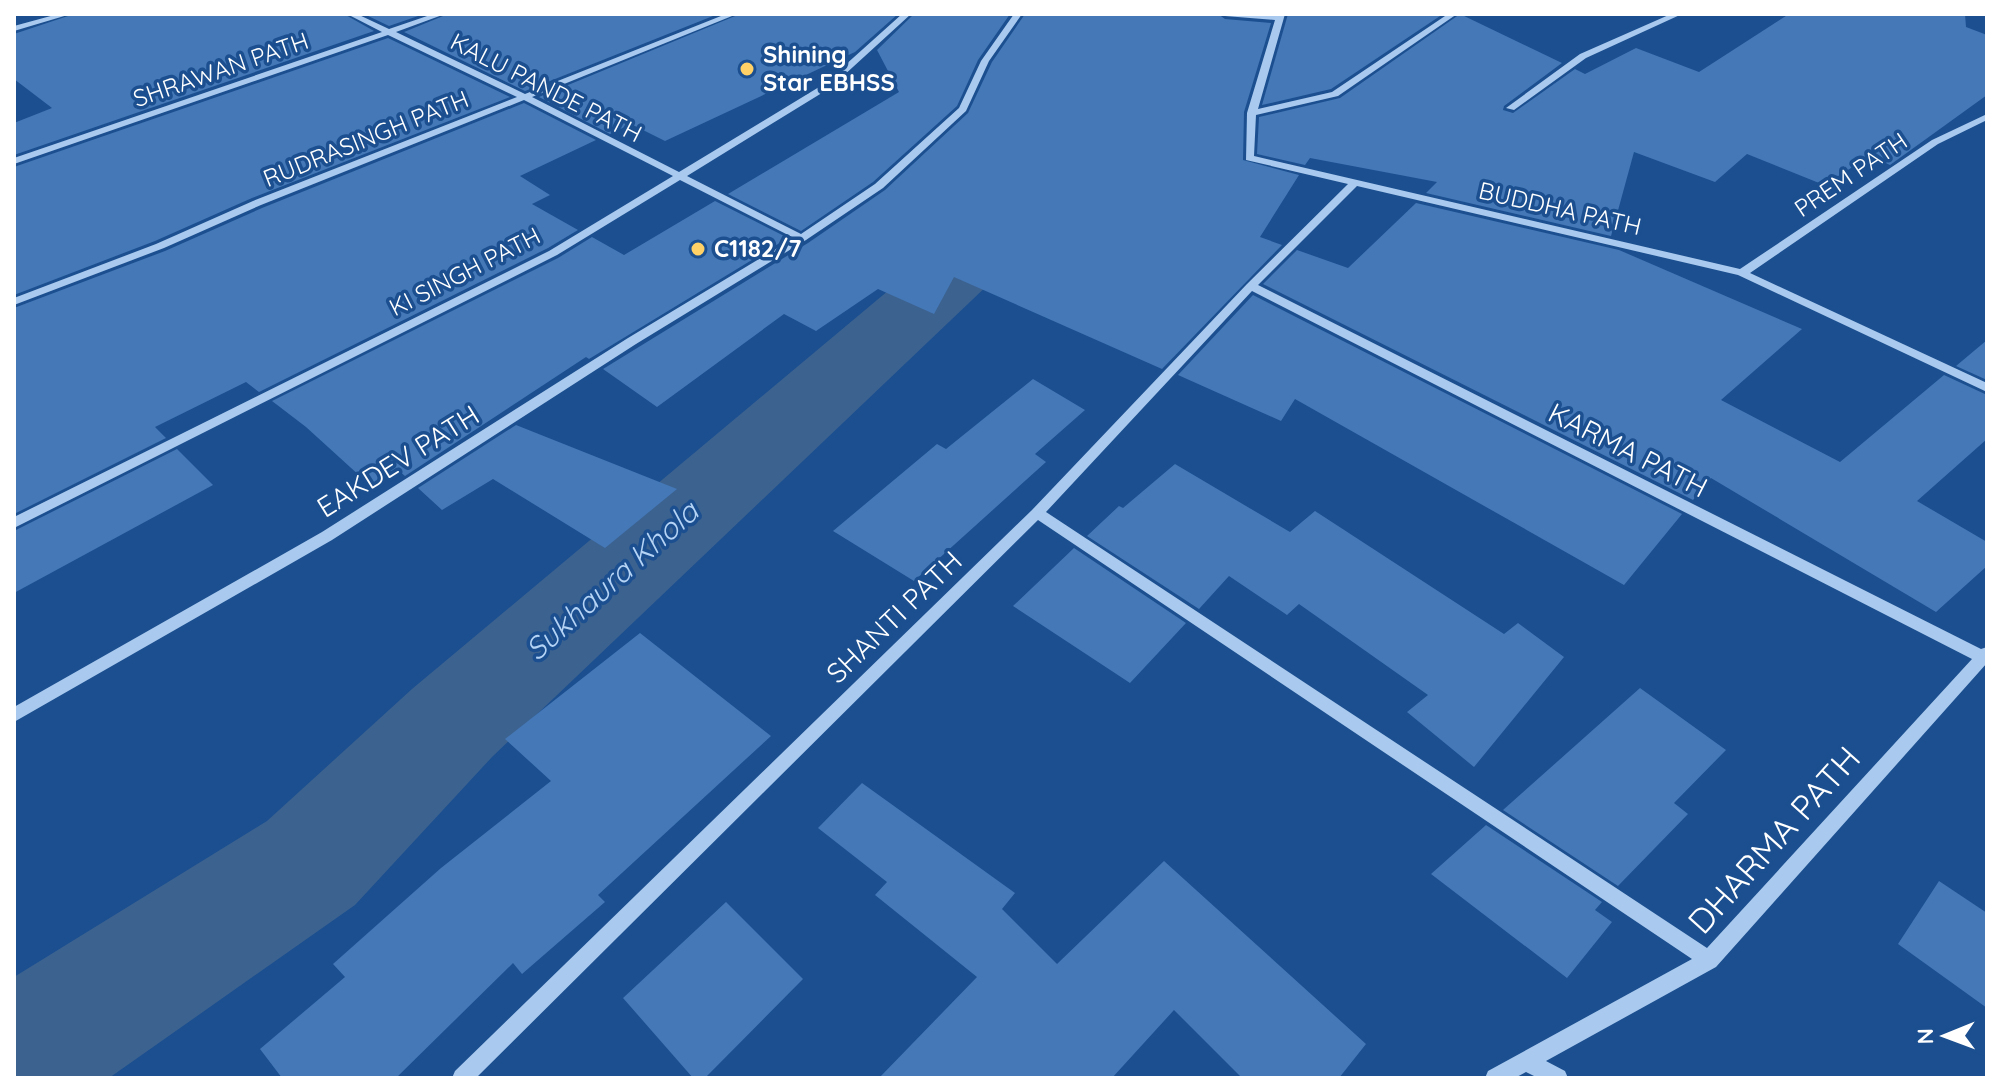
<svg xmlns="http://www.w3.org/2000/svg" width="2001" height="1092" font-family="Quicksand,sans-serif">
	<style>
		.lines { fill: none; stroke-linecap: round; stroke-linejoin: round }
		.river { fill: #3c6290; fill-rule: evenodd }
		.building { fill: #4478b7 }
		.minor { fill: #a9c9ee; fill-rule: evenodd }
		.poi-dot { fill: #ffd166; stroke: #1b4f8f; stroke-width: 3 }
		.labels { text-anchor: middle; stroke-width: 7; stroke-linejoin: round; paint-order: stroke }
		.far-poi-label { font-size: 24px; font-weight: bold; fill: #fff; stroke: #1b4f8f; text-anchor: start }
		.far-street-label { font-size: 24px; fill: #fff; stroke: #1b4f8f }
		.street-label { font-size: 28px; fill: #fff; stroke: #1b4f8f }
		.water-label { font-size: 30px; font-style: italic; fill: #b5d3f5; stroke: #1b4f8f }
		.near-street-label { font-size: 34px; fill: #fff; stroke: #1b4f8f }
	</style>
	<rect width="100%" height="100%" fill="#1b4f8f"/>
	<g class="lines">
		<path class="river" d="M1051 14H1107L1103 29 1108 87 1093 162 1083 177 992 281 492 757 355 905 109 1078H14V977L267 821 412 689 938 249 1026 156 1046 87 1045 29Z"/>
	</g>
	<path class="building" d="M74 14H344L374 31 14 155V123L52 108 14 79V34Z
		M364 14H424L389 26Z
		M448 14H718L525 91 404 32Z
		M740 14H898L855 52 665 141 631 124 610 134 539 97Z
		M914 14H1010L978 60 957 106 873 182 801 231 728 194 899 92 877 50Z
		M1025 14H1218L1225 19 1271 23 1244 112 1243 160 1299 175 1260 237 1282 245 1162 369 954 277 934 314 878 289 816 331 784 314 657 407 603 369 808 243 885 190 968 113 992 62Z
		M1288 14H1443L1331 89 1262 105Z
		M1460 14 1562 63 1504 106 1503 110 1513 113 1575 69 1585 74 1636 48 1699 72 1789 14H1965L1966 27 1987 35V95L1890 165 1870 156 1824 185 1747 154 1715 182 1634 152 1611 236 1426 193 1437 182 1310 158 1305 165 1257 154 1259 117 1340 98Z
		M388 38 510 97 252 198 155 241 14 295V167Z
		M524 103 596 140 520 176 550 195 532 204 578 230 548 248 259 392 246 382 155 427 166 438 14 514V308L165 251 262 208Z
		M715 201 788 238 589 359 586 357 405 476 399 471 372 487 306 427 272 401 558 258 592 237 624 255Z
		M1416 203 1619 250 1802 329 1721 400 1840 462 1944 375 1987 395V439L1917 501 1987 542V566L1936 612 1711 478 1693 500 1263 284 1297 250 1348 268Z
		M1253 295 1682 514 1624 585 1295 399 1281 421 1178 375Z
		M1987 340V380L1956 366Z
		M1033 379 1085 410 1035 454 1046 462 914 581 833 531 937 444 946 449Z
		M516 425 677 489 605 548 493 479 442 510 418 488Z
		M177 449 213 485 14 593V531Z
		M1175 464 1290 532 1315 511 1504 634 1518 623 1564 657 1474 767 1407 712 1428 695 1299 604 1287 615 1229 576 1199 609 1087 536 1119 506 1123 508Z
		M1074 548 1186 623 1130 683 1013 606Z
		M640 633 771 736 598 895 605 902 522 974 513 963 396 1078H282L260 1049 345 977 333 964 441 868 551 781 505 739Z
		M1640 688 1726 750 1674 803 1688 814 1618 886 1503 810Z
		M862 783 1015 893 1002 909 1057 964 1164 861 1366 1044 1339 1078H1242L1174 1010 1112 1078H879L977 977 875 895 887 882 818 828Z
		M1486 825 1602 902 1595 910 1612 922 1567 978 1431 874Z
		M1939 881 1987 913V1008L1898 944Z
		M726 902 803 979 705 1078H693L623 998Z"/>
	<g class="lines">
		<path class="minor" d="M58 14H71L14 31V26Z
			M347 14H357L389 29 433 14H445L396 32 525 94 726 14H737L532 97 679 172 824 84 902 14H911L830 88 687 176 801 234 875 184 959 108 981 61 1014 14H1022L989 61 966 111 883 188 806 240 636 344 332 540 14 722V707L322 532 628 338 794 238 680 180 557 255 14 528V517L549 251 673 176 524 100 261 205 164 248 14 305V298L156 244 253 201 517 97 388 35 14 164V158L382 32Z
			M1221 14H1285L1258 109 1332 92 1448 14H1457L1338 96 1256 115 1254 156 1740 269 1932 140 1987 114V120L1938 144 1750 273 1987 383V392L1738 275 1357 186 1258 285 1981 649 1987 647V663L1716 967 1546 1061 1565 1071 1568 1078H1538L1526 1072 1515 1078H1485L1488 1071 1692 959 1038 520 476 1078H452L455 1071 1032 510 1247 284 1348 184 1246 160 1247 113 1275 20 1225 16ZM1252 291 1972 659 1707 948 1046 512Z
			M1671 14H1682L1586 58 1514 110 1506 108 1580 54Z"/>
	</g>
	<g class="poi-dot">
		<circle cx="747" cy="69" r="8"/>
		<circle cx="698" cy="249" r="8"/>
	</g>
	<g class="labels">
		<g class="far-poi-label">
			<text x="763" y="63">Shining<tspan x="763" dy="28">Star EBHSS</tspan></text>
			<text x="714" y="257">C1182/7</text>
		</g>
		<g class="far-street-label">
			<text transform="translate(221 70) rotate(-19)" y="8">SHRAWAN PATH</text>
			<text transform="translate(546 88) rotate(27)" y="8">KALU PANDE PATH</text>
			<text transform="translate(366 139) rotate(-22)" y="8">RUDRASINGH PATH</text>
			<text transform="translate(1851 175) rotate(-34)" y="8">PREM PATH</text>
			<text transform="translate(1560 209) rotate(13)" y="8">BUDDHA PATH</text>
			<text transform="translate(465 272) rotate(-27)" y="8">KI SINGH PATH</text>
		</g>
		<g class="street-label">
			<text transform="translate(1628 450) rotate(27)" y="10">KARMA PATH</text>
			<text transform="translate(398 461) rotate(-32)" y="10">EAKDEV PATH</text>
			<text transform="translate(894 617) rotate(-44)" y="10">SHANTI PATH</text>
		</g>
		<g class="water-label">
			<text transform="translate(612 581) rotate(-42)" y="10">Sukhaura Khola</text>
		</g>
		<g class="near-street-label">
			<text transform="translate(1774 840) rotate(-48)" y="12">DHARMA PATH</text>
		</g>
	</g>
	<rect width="2001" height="1092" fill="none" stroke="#ffffff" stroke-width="32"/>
	<g transform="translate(1945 1036) rotate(269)" stroke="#1b4f8f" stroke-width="6" paint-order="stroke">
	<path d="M0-6L14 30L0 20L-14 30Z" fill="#ffffff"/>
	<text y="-12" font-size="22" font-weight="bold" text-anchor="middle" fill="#ffffff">N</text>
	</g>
</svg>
